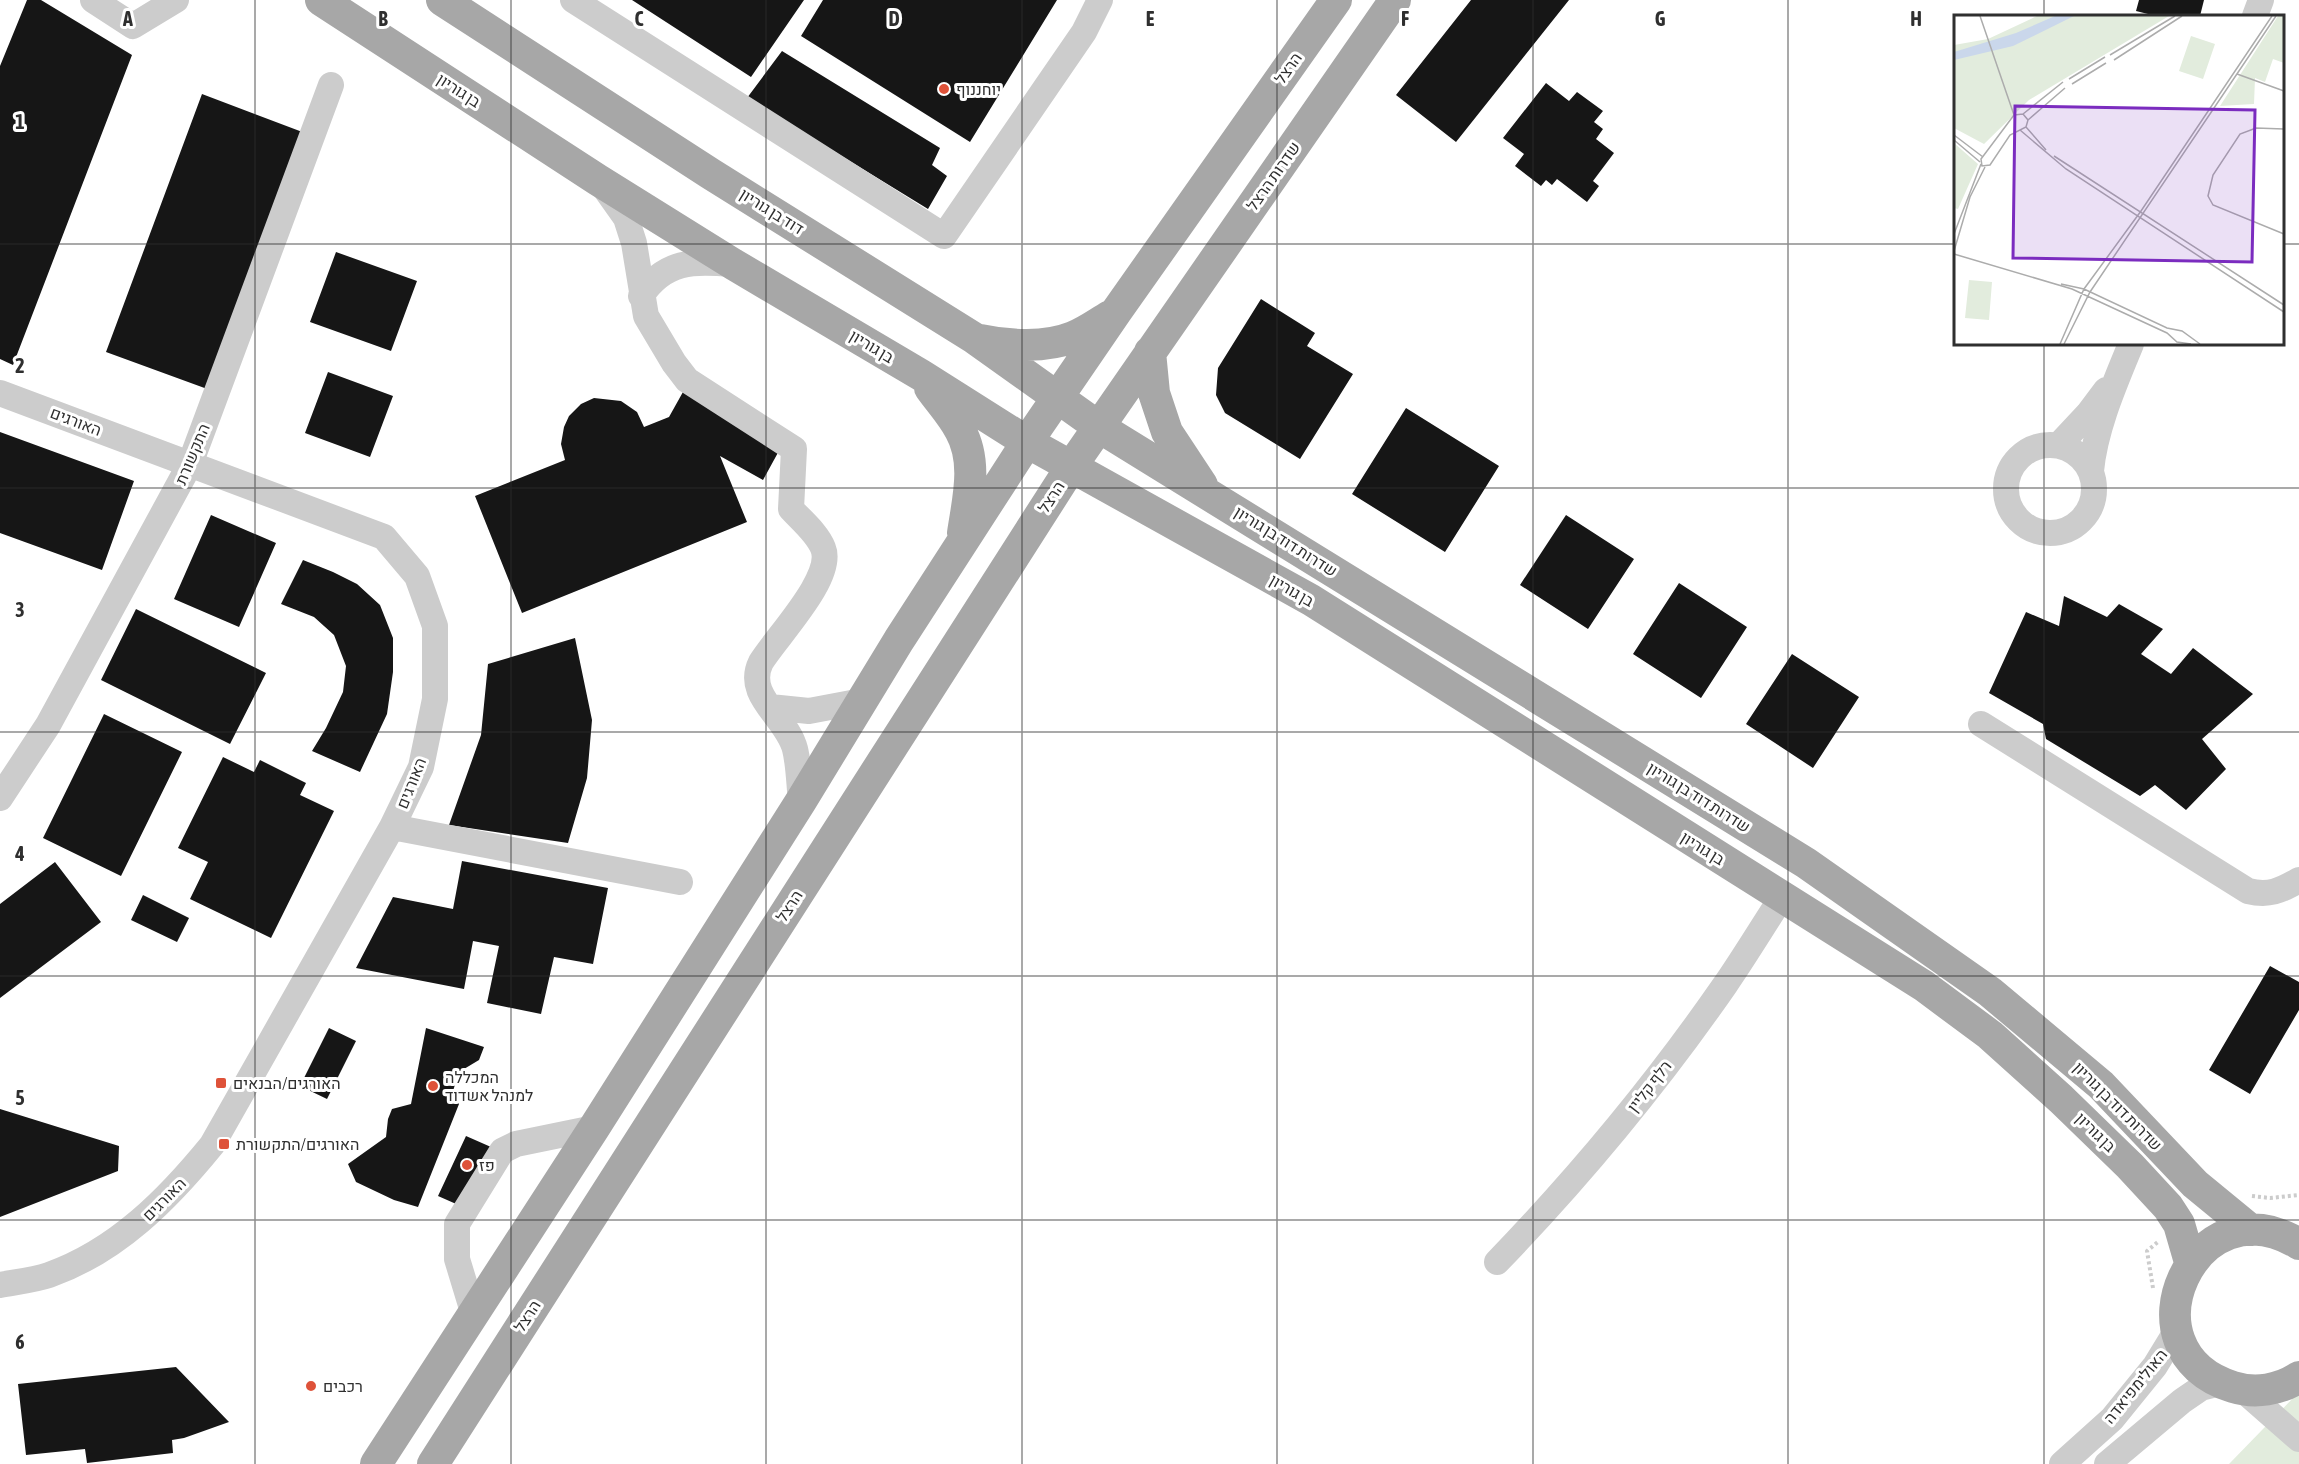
<svg xmlns="http://www.w3.org/2000/svg" width="2299" height="1464" font-family="'Asap Condensed',Heebo,sans-serif">
	<style>
		.green { fill: #e2ecdd }
		.building { fill: #161616 }
		.lines { fill: none; stroke-linecap: round; stroke-linejoin: round }
		.path { stroke: #ccc; stroke-width: 4; stroke-dasharray: 3 3; stroke-linecap: butt }
		.minor { stroke: #ccc; stroke-width: 26 }
		.major { stroke: #a7a7a7; stroke-width: 32 }
		.grid { fill: none; stroke: #2f2f2f; stroke-width: 1.5; stroke-opacity: 0.55 }
		.poi-dot { fill: #de5239; stroke: #fff; stroke-width: 2 }
		.labels { text-anchor: middle; stroke-width: 6; stroke-linejoin: round; paint-order: stroke }
		.street-label { font-size: 16px; fill: #2f2f2f; stroke: #fff }
		.poi-label { font-size: 16px; fill: #2f2f2f; stroke: #fff; text-anchor: start }
		.inset-road { fill: none; stroke: #acacac; stroke-width: 1.5 }
		.view { fill: #7b2cbf; fill-opacity: 0.15; stroke: #7b2cbf; stroke-width: 3 }
		.inset-edge { fill: none; stroke: #2f2f2f; stroke-width: 3 }
		.grid-label { font-size: 20px; text-anchor: middle; font-weight: bold; fill: #2f2f2f; stroke: #fff; stroke-width: 6; stroke-linejoin: round; paint-order: stroke }
	</style>
	<rect width="100%" height="100%" fill="#fff"/>
	<path class="green" d="M2299 1392V1464H2229Z"/>
	<path class="building" d="M27 0H41L132 55 13 365 0 359V66Z
		M632 0H804L751 77Z
		M823 0H1057L970 142 801 36Z
		M1471 0H1569L1456 142 1396 95Z
		M2139 0H2204L2200 16H2156L2136 11Z
		M782 51 940 148 932 165 947 176 928 209 747 98Z
		M1546 83 1569 101 1577 92 1603 111 1594 122 1603 129 1596 139 1614 153 1593 181 1599 186 1587 202 1557 179 1552 185 1546 180 1541 186 1515 166 1524 154 1503 138Z
		M202 94 305 133 210 390 106 352Z
		M336 252 417 281 391 351 310 322Z
		M1261 299 1315 333 1307 346 1353 374 1300 459 1225 413 1216 395 1218 368Z
		M328 372 393 396 370 457 305 433Z
		M688 383 786 438 763 480 720 456 747 522 522 613 475 496 565 460 561 444 564 427 569 416 581 404 594 398 621 401 637 412 644 427 669 417Z
		M1406 408 1499 466 1445 552 1352 494Z
		M0 432 134 481 102 570 0 533Z
		M211 515 276 543 239 627 174 599Z
		M1566 515 1634 559 1588 629 1520 585Z
		M303 560 333 572 357 584 380 605 393 638V672L387 714 360 772 312 751 326 728 343 692 346 666 334 635 314 617 281 604Z
		M1679 583 1747 627 1701 698 1633 654Z
		M2064 596 2107 617 2119 604 2163 629 2141 654 2171 674 2193 648 2253 694 2202 739 2226 769 2186 810 2155 785 2140 796 2046 739 2043 724 1989 693 2026 612 2059 626Z
		M136 609 266 673 230 744 101 680Z
		M575 638 592 720 587 778 568 843 449 825 481 735 488 664Z
		M1792 654 1859 697 1813 768 1746 724Z
		M104 714 182 752 121 876 43 838Z
		M223 757 254 772 260 760 306 783 300 795 334 811 271 938 190 899 208 862 178 848Z
		M462 861 608 888 593 964 554 957 541 1014 487 1003 499 946 473 941 464 989 356 968 393 897 453 909Z
		M55 862 101 922 0 998V904Z
		M143 895 189 918 177 942 131 920Z
		M2270 966 2299 982V1010L2250 1094 2209 1070Z
		M329 1028 356 1041 327 1099 300 1086Z
		M426 1028 484 1047 479 1060 459 1072 453 1091 459 1104 418 1207 394 1200 356 1182 348 1164 386 1137 388 1119 392 1109 411 1104Z
		M0 1109 119 1146 118 1171 0 1217Z
		M466 1136 491 1147 463 1207 438 1196Z
		M176 1367 229 1422 184 1438 172 1440 173 1453 87 1463 85 1449 26 1455 18 1384Z"/>
	<g class="lines">
		<path class="path" d="M2252 1196 2270 1198 2299 1195
			M2153 1288 2147 1251 2159 1241"/>
		<path class="minor" d="M93 0 133 26 176 0
			M573 0 944 236 1084 32 1100 0
			M2255 16 2261 0
			M604 187 626 218 634 243 646 316 674 363 687 380 794 449 791 509C802 521 817 533 823 548 835 577 777 636 761 662 744 696 787 717 795 749 799 765 799 784 801 801
			M641 296C665 260 693 261 733 264
			M0 393 384 537 417 576 435 626V699L421 767 392 827 212 1145C168 1199 117 1251 49 1275 34 1280 16 1282 0 1285
			M2006 489a44 44 0 1 1 88 0a44 44 0 1 1-88 0Z
			M2059 445 2088 414 2106 390
			M2091 471C2095 428 2115 383 2131 344
			M770 707 809 711 862 701
			M1981 724 2248 891C2269 896 2280 891 2299 880
			M0 798 48 725 190 464 331 85
			M392 827 680 882
			M1497 1262C1580 1176 1657 1083 1725 985 1745 956 1763 926 1782 897
			M474 1315 457 1259V1224L502 1151 516 1144 594 1128
			M2243 1390 2299 1439
			M2062 1464 2112 1419 2155 1366 2177 1330
			M2107 1464 2182 1401 2201 1388 2221 1383"/>
		<path class="major" d="M321 0 598 180 733 264 921 375 1027 442 1311 600 1924 986 1990 1035 2061 1099 2130 1166 2168 1207 2179 1224 2190 1262
			M442 0 711 174 974 338 1099 427 1806 863 1990 992 2101 1085 2195 1184 2251 1230
			M981 340C1008 346 1046 348 1073 337 1086 332 1098 323 1110 316
			M1150 352 1154 393 1167 432 1202 485
			M930 388C940 402 952 415 960 430 978 462 968 499 963 533
			M2299 1244C2196 1179 2116 1351 2233 1387 2255 1394 2280 1390 2299 1377
			M376 1464 594 1128 801 801 899 640 1027 442 1116 312 1336 0
			M433 1464 1071 467 1395 0"/>
	</g>
	<path class="grid" d="M255 0V1464M511 0V1464M766 0V1464M1022 0V1464M1277 0V1464M1533 0V1464M1788 0V1464M2044 0V16M0 244H1956M2282 244H2299M2044 344V1464M0 488H2299M0 732H2299M0 976H2299M0 1220H2299"/>
	<g class="poi-dot">
		<circle cx="944" cy="89" r="6"/>
		<rect x="215" y="1077" width="12" height="12" rx="3"/>
		<circle cx="433" cy="1086" r="6"/>
		<rect x="218" y="1138" width="12" height="12" rx="3"/>
		<circle cx="467" cy="1165" r="6"/>
		<circle cx="311" cy="1386" r="6"/>
	</g>
	<g class="labels">
		<g class="street-label">
			<text transform="translate(1288 68) rotate(-55)" y="6">הרצל</text>
			<text transform="translate(459 90) rotate(33)" y="6">בן גוריון</text>
			<text transform="translate(1273 176) rotate(-55)" y="6">שדרות הרצל</text>
			<text transform="translate(772 211) rotate(32)" y="6">דוד בן גוריון</text>
			<text transform="translate(872 346) rotate(31)" y="6">בן גוריון</text>
			<text transform="translate(76 421) rotate(21)" y="6">האורגים</text>
			<text transform="translate(192 454) rotate(-67)" y="6">התקשורת</text>
			<text transform="translate(1051 497) rotate(-57)" y="6">הרצל</text>
			<text transform="translate(1286 541) rotate(32)" y="6">שדרות דוד בן גוריון</text>
			<text transform="translate(1292 590) rotate(30)" y="6">בן גוריון</text>
			<text transform="translate(411 783) rotate(-68)" y="6">האורגים</text>
			<text transform="translate(1699 797) rotate(32)" y="6">שדרות דוד בן גוריון</text>
			<text transform="translate(1703 848) rotate(32)" y="6">בן גוריון</text>
			<text transform="translate(789 906) rotate(-57)" y="6">הרצל</text>
			<text transform="translate(1649 1086) rotate(-52)" y="6">רלף קליין</text>
			<text transform="translate(2118 1106) rotate(45)" y="6">שדרות דוד בן גוריון</text>
			<text transform="translate(2096 1132) rotate(44)" y="6">בן גוריון</text>
			<text transform="translate(164 1199) rotate(-45)" y="6">האורגים</text>
			<text transform="translate(527 1316) rotate(-57)" y="6">הרצל</text>
			<text transform="translate(2135 1386) rotate(-51)" y="6">האולימפיאדה</text>
		</g>
		<g class="poi-label">
			<text x="956" y="95">יוחננוף</text>
			<text x="445" y="1083">המכללה<tspan x="445" dy="18">למנהל אשדוד</tspan></text>
			<text x="233" y="1089">האורגים/הבנאים</text>
			<text x="236" y="1150">האורגים/התקשורת</text>
			<text x="479" y="1171">פז</text>
			<text x="323" y="1392">רכבים</text>
		</g>
	</g>
	<g transform="translate(1954 15)">
		<rect width="330" height="330" fill="#fff"/>
		<path d="M83 1H215L75 85 30 129 0 113V30L34 24ZM324 1H330V48L319 44 311 67 301 63 300 89 266 91ZM237 21 261 29 249 64 225 56ZM0 128 24 149 4 194 0 193ZM15 265 38 267 35 305 11 303Z" fill="#e2ecdd"/>
		<path d="M101 1H120L59 31 0 45V37L62 18Z" fill="#cad7eb"/>
		<path class="inset-road" d="M26 1 60 100M156 40 221 1M160 45 228 1M283 59 330 76M115 64 151 42M118 69 152 48M69 99 109 67M69 99 74 105 72 112 56 120 36 150 28 151 27 144 60 100ZM74 105 111 73M72 112 92 135M330 114 302 113 286 119 259 160 254 181 259 190 330 219M66 115 112 154 330 297M0 120 29 142M0 125 26 147M100 141 330 290M0 219 27 149M0 236 16 182 31 152M0 239 118 274 213 318 223 327 237 329M107 269 130 274 213 313 228 316 246 329M106 329 130 274 187 196 318 1M110 329 136 277 322 1"/>
		<path class="view" d="M61 91 301 95 298 247 59 243Z"/>
		<rect width="330" height="330" class="inset-edge"/>
	</g>
	<g class="grid-label">
		<text x="128" y="26">A</text>
		<text x="383" y="26">B</text>
		<text x="639" y="26">C</text>
		<text x="894" y="26">D</text>
		<text x="1150" y="26">E</text>
		<text x="1405" y="26">F</text>
		<text x="1660" y="26">G</text>
		<text x="1916" y="26">H</text>
		<text x="20" y="129">1</text>
		<text x="20" y="373">2</text>
		<text x="20" y="617">3</text>
		<text x="20" y="861">4</text>
		<text x="20" y="1105">5</text>
		<text x="20" y="1349">6</text>
	</g>
</svg>
